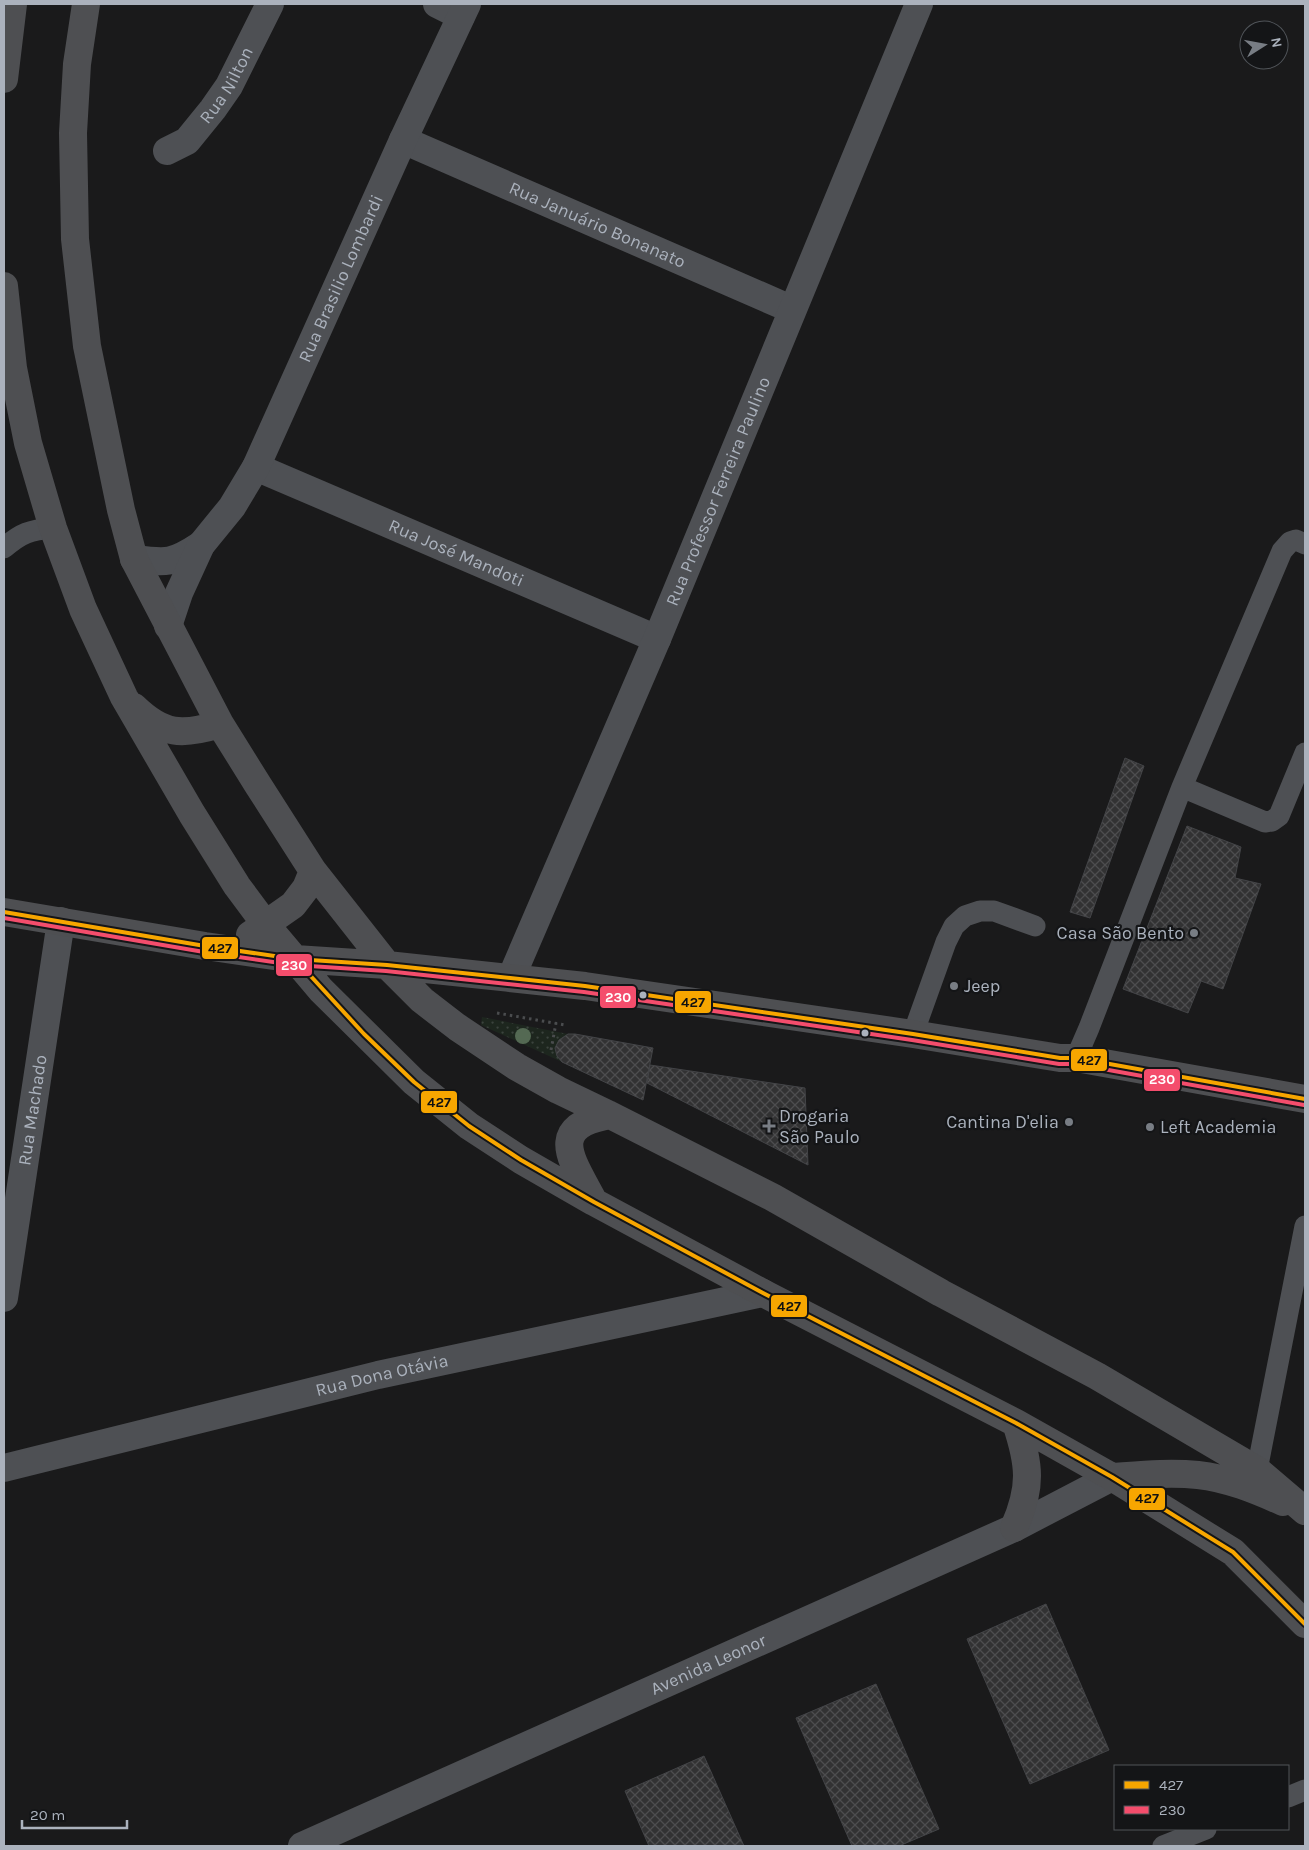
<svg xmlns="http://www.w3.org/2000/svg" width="1309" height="1850" font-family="Karla,sans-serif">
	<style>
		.green { fill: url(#green-dots) }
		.building { fill: url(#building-cross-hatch); stroke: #434447 }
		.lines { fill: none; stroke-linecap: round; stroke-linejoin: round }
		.path { stroke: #4a4c4e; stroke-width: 3; stroke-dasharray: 2.5 4; stroke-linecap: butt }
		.service { stroke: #4e5054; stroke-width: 21 }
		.minor { stroke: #4e5054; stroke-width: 28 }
		.tertiary { stroke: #4e5054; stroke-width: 28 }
		.secondary { stroke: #4e4f52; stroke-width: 28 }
		.bus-1-casing { stroke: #141517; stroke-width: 8 }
		.bus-2-casing { stroke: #141517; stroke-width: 8 }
		.bus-1 { stroke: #f7a600; stroke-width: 4 }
		.bus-2 { stroke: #f44d6c; stroke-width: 4 }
		.tree { fill: #546953 }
		.poi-dot { fill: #787d84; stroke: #141517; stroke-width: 2 }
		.bus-dot { fill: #abb2bd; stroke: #141517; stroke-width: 2 }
		.labels { text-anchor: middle; stroke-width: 4.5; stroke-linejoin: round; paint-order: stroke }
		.street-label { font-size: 18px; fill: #abb2bd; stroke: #141517 }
		.poi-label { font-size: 18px; fill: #abb2bd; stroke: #141517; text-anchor: start }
		.line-badge { stroke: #141517; stroke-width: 2 }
		.badge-label { font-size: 14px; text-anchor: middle; font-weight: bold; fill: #fff }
		.pale-badge-label { font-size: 14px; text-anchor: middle; font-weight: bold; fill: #111 }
	</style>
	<defs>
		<pattern id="green-dots" width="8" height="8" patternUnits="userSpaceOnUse" patternTransform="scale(1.25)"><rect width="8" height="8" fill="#1d261e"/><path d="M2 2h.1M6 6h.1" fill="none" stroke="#3b433d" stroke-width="1.8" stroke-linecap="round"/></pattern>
		<pattern id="building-cross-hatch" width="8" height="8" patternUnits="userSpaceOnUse" patternTransform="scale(1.25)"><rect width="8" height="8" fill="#323233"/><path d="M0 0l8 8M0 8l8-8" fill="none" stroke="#4d4d4f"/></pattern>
	</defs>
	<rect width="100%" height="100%" fill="#1a1a1b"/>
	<path class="green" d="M482 1017 568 1034 555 1048 557 1056 562 1062 481 1025Z"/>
	<path class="building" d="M1125 758 1144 766 1090 918 1070 912Z
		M1187 826 1241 847 1235 878 1261 884 1223 989 1201 981 1188 1013 1123 989Z
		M568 1034H575L653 1048 643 1100 562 1062 557 1056 555 1048 559 1040Z
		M650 1065 805 1088 808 1165 647 1083Z
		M1046 1604 1109 1750 1030 1784 967 1639Z
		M876 1684 939 1829 899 1846H852L796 1718Z
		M704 1756 744 1846H649L625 1791Z"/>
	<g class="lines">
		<path class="path" d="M497 1013 565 1025
			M551 1050 556 1023"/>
		<path class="service" d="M4 548C21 533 30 530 53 528
			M1182 787 1265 822 1272 821 1279 816 1305 753
			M913 1034 946 942 954 926 965 916 980 911H994L1035 926
			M1076 1058 1089 1028 1182 787 1282 551 1290 542 1296 540 1305 544
			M1257 1470 1305 1226
			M1288 1797 1305 1790
			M1163 1846 1206 1829"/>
		<g class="minor">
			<path d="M437 4 461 16"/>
			<path id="s1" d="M403 140 791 309"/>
			<path id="s2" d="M167 151 187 141 213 109 229 86 270 4"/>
			<path id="s3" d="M256 467 657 639"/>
			<path d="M134 559C167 563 172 564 201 545"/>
			<path id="s4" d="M168 626 179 593 201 545 232 507 256 467 403 140 467 4"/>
			<path id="s5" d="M511 978 657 639 919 4"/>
		</g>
		<g class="tertiary">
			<path id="s6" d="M4 1298 61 921"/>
			<path id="s7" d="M4 1468 378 1375 763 1293"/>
			<path id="s8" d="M302 1846 1014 1528 1112 1477"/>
		</g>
		<path class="secondary" d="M86 4 77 64 73 133 75 239 87 346 121 510 134 559 220 724 258 785 313 871 387 965 422 1000 457 1027 517 1067 558 1090 610 1115 772 1197 941 1293 1097 1376 1257 1470 1305 1511
			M4 79 13 4
			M4 286 13 368 28 443 53 528 83 609 124 697 192 814 237 886 266 925 321 990 414 1082 469 1126 521 1160 594 1202 763 1293 1016 1423 1112 1477 1233 1552 1305 1624
			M134 707C163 735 182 736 220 724
			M4 912 205 946 295 959 387 965 585 986 913 1034 1060 1058H1076L1305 1099
			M250 935 293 905 306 888 313 871
			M594 1202C572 1160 545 1127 610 1115
			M1112 1477C1140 1475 1169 1472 1198 1475 1227 1478 1256 1490 1283 1502
			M1014 1528C1032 1487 1030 1465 1016 1423"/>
		<g class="bus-1-casing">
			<path id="bus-1" d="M4 912 205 946 295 959 387 965 585 986 913 1034 1060 1058H1076L1305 1099
				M295 959 364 1034 414 1082 469 1126 521 1160 594 1202 763 1293 1016 1423 1112 1477 1233 1552 1305 1624"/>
		</g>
		<g class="bus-2-casing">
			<path id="bus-2" d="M4 918 204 952 294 965 386 971 584 992 912 1040 1059 1064H1075L1304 1105"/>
		</g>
		<use href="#bus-1" class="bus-1"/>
		<use href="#bus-2" class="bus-2"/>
	</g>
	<circle class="tree" cx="523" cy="1036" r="8"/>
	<g class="poi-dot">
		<circle cx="1194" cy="933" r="5"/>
		<circle cx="954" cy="986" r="5"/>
		<circle cx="1069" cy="1122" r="5"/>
		<path d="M766.5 1118.5h5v5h5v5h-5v5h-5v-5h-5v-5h5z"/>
		<circle cx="1150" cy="1127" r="5"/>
	</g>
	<g class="bus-dot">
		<circle cx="643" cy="995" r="4.5"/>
		<circle cx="865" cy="1033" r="4.5"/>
	</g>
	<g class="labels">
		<g class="street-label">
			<text dy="6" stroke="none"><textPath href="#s2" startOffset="91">Rua Nilton</textPath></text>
			<text dy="6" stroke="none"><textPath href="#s1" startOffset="212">Rua Januário Bonanato</textPath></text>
			<text dy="6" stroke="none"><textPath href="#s4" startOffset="390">Rua Brasilio Lombardi</textPath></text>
			<text dy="6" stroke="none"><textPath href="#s5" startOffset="529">Rua Professor Ferreira Paulino</textPath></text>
			<text dy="6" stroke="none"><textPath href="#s3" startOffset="218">Rua José Mandoti</textPath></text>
			<text dy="6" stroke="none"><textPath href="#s6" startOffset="190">Rua Machado</textPath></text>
			<text dy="6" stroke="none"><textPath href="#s7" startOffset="389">Rua Dona Otávia</textPath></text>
			<text dy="6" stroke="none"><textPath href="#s8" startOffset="445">Avenida Leonor</textPath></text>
		</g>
		<g class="poi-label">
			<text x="1184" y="939" text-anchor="end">Casa São Bento</text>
			<text x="964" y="992">Jeep</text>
			<text x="779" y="1122">Drogaria<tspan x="779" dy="21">São Paulo</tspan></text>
			<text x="1059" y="1128" text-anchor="end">Cantina D'elia</text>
			<text x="1160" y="1133">Left Academia</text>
		</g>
	</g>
	<g class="line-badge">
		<rect x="201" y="936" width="38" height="24" rx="5" fill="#f7a600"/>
		<rect x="275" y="953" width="38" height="24" rx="5" fill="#f44d6c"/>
		<rect x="599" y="985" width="38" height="24" rx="5" fill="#f44d6c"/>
		<rect x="674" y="990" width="38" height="24" rx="5" fill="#f7a600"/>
		<rect x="1070" y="1048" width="38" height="24" rx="5" fill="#f7a600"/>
		<rect x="1143" y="1068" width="38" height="24" rx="5" fill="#f44d6c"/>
		<rect x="420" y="1090" width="38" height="24" rx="5" fill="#f7a600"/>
		<rect x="770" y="1294" width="38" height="24" rx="5" fill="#f7a600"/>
		<rect x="1128" y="1487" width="38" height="24" rx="5" fill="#f7a600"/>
	</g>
	<g class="badge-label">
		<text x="294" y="970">230</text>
		<text x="618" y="1002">230</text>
		<text x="1162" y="1084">230</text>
	</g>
	<g class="pale-badge-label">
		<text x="220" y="953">427</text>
		<text x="693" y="1007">427</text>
		<text x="1089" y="1065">427</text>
		<text x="439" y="1107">427</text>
		<text x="789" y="1311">427</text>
		<text x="1147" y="1503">427</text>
	</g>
	<rect width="1309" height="1850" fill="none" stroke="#abb2bd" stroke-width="10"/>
	<rect x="1114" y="1765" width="175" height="65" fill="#141517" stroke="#505459"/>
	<rect x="1124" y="1781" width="25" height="8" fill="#f7a600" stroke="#505459"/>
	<text x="1159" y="1790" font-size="15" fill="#abb2bd">427</text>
	<rect x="1124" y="1806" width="25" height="8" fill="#f44d6c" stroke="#505459"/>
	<text x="1159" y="1815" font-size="15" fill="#abb2bd">230</text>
	<g transform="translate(1264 45) rotate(79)"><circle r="24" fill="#141517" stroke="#505459"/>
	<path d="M0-4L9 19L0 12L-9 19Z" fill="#787d84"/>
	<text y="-8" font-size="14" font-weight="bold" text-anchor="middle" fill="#abb2bd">N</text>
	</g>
	<path d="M22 1820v8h105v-8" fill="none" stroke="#abb2bd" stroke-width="2.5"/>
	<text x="30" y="1820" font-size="15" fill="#abb2bd" stroke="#141517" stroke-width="4" paint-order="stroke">20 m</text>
</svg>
